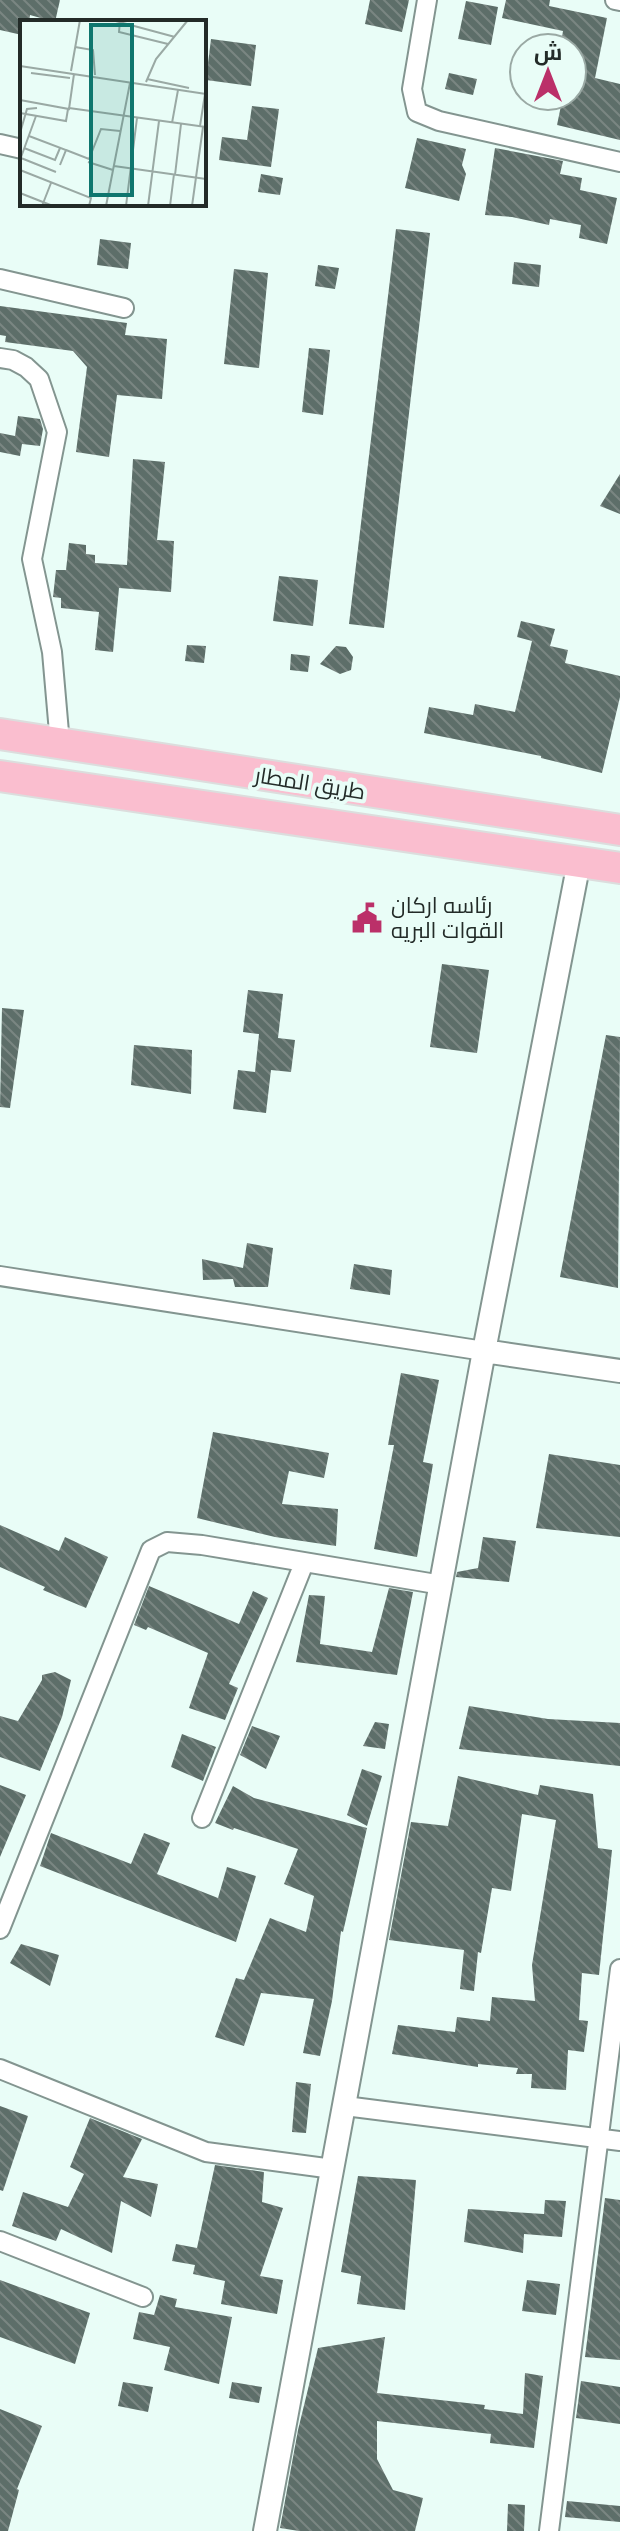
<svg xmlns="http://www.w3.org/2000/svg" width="620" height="2531" font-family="'Noto Sans',Cairo,sans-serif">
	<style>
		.building { fill: url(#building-back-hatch) }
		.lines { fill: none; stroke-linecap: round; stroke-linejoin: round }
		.minor-casing { stroke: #839590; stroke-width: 22 }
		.tertiary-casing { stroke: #839590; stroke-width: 26 }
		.trunk-casing { stroke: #dcdddd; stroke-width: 34 }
		.minor { stroke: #fff; stroke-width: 18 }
		.tertiary { stroke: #fff; stroke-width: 22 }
		.trunk { stroke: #fabecf; stroke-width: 30 }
		.labels { text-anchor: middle; stroke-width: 8; stroke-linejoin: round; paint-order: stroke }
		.street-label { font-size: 22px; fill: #232b28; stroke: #e9fdf7 }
		.poi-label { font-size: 22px; fill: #232b28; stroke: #e9fdf7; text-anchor: start }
		.inset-road { fill: none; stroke: #9aa9a4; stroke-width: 2 }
		.view { fill: #0f766e; fill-opacity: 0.15; stroke: #0f766e; stroke-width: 4 }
		.inset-edge { fill: none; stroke: #232b28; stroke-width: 4 }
	</style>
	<defs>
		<pattern id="building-back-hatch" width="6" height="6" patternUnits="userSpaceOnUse" patternTransform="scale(2)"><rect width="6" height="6" fill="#5d6e69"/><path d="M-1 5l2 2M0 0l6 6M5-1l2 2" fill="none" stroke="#7a8682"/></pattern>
	</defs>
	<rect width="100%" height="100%" fill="#e9fdf7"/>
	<path class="building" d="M0 0H60L55 22 30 15 29 22H22V35L0 30Z
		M370 0H409L402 32 365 24Z
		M506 0H550L549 6 607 18 595 78 620 84V140L557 125 563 96H572V48H560L563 31 502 18Z
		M466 1 498 7 491 45 458 39Z
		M211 39 256 45 251 86 206 80Z
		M449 73 477 79 473 95 445 89Z
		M252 106 279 109 271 167 219 160 222 137 247 140Z
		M417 138 466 149 462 165 466 174 459 201 405 188Z
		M495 148 563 161 560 174 582 178 580 190 617 198 607 244 579 238 581 225 550 219 549 225 512 217 485 215Z
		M261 174 283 178 280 195 258 192Z
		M396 229 430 233 384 628 349 624Z
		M100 239 131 243 128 269 97 265Z
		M514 262 541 265 539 287 512 284Z
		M318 265 339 268 335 289 315 286Z
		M234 269 268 273 259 368 224 364Z
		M0 306 127 323 125 335 167 339 162 399 117 395 109 457 76 452 87 367 73 351 5 342 6 336 0 335Z
		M309 348 330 350 323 415 302 412Z
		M18 416 40 419 43 429 40 446 22 444 20 456 0 452V433L15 436Z
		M133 459 165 462 157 540 174 541 171 592 119 588 113 652 95 650 99 612 61 608V598L53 597 56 570H66L69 543 86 545V554L95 555V563L127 565Z
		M620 474V514L600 506Z
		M279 576 318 580 313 626 273 621Z
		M521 621 555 629 550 646 568 650 565 663 620 676V697L602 773 541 758V756L424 733 429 707 473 715 475 704 515 712 532 641 517 637Z
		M187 645 206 646 204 663 185 661Z
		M336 646 346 647 353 657 351 670 340 674 320 664Z
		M291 654 310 656 308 672 290 670Z
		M442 964 489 970 477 1053 430 1047Z
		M248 990 283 994 278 1038 295 1040 291 1072 271 1070 266 1113 233 1109 238 1070 255 1072 259 1034 243 1032Z
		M2 1008 24 1010 10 1108 0 1107Z
		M606 1035 620 1037 618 1288 560 1277Z
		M134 1045 192 1050 191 1094 131 1085Z
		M247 1243 273 1248 268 1287H235L233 1279 203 1280 202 1259 243 1268Z
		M354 1264 392 1270 390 1295 350 1289Z
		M401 1373 439 1380 423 1462 433 1464 417 1557 374 1549 394 1445H388Z
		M213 1432 329 1453 324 1478 289 1471 282 1504 338 1509 336 1546 275 1537 197 1518Z
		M549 1454 620 1465V1537L536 1528Z
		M0 1525 59 1551 65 1537 108 1557 86 1608 43 1590 45 1587 0 1567Z
		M483 1537 516 1541 509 1582 456 1577 457 1572 478 1568Z
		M149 1586 239 1624 253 1591 268 1598 229 1684 238 1688 225 1720 189 1708 208 1653 148 1627 146 1630 134 1625Z
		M389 1588 413 1592 397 1675 296 1662 309 1595 325 1596 320 1644 372 1652Z
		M55 1672 71 1680 62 1717 40 1771 0 1757V1716L18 1721 42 1680V1675Z
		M469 1706 548 1719 620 1723V1766L459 1749Z
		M375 1722 389 1724 385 1749 363 1746Z
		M252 1726 280 1736 266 1769 240 1755Z
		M182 1734 216 1747 203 1781 171 1767Z
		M362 1769 382 1776 367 1826 347 1815Z
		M458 1776 538 1795 540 1785 593 1794 598 1848 612 1850 599 1975 582 1973 579 2020 588 2021 584 2052 568 2050 566 2090 531 2088 532 2074H516L518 2068 478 2064V2067L392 2054 398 2025 455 2032 457 2017 490 2021 492 1997 535 2001 532 1965 556 1820 522 1814 511 1891 492 1888 481 1953 478 1952 474 1991 460 1989 464 1950 389 1940 411 1822 448 1826Z
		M0 1785 26 1795 0 1857Z
		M233 1786 254 1798 367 1828 343 1932 341 1931 332 2001 320 2056 303 2053 314 1999 261 1993 244 2046 215 2037 236 1978 244 1980 270 1918 306 1932 314 1896 284 1884 298 1849 234 1828 233 1830 215 1823Z
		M51 1833 131 1864 144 1833 170 1843 157 1874 218 1898 227 1867 256 1876 236 1942 40 1866Z
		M21 1944 59 1955 50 1986 10 1963Z
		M296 2082 311 2084 306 2133 292 2132Z
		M0 2106 28 2116 3 2191 0 2190Z
		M90 2118 142 2139 123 2177 158 2184 151 2217 121 2201 112 2253 61 2229 56 2241 12 2226 23 2192 68 2207 84 2174 70 2167Z
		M215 2165 264 2172 262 2202 283 2208 260 2276 283 2280 277 2314 221 2304 225 2281 193 2274 195 2265 172 2261 176 2244 197 2248Z
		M358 2176 416 2180 405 2310 357 2304 361 2276 341 2272Z
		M605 2198 620 2200V2360L585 2357Z
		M545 2200 566 2201 562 2237 524 2234 523 2253 464 2242 468 2209 544 2214Z
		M0 2280 90 2313 75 2364 0 2337Z
		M527 2280 560 2284 556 2315 522 2311Z
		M160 2295 177 2299 175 2307 232 2317 219 2384 164 2370 170 2347 133 2339 139 2312 154 2315Z
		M385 2337 377 2393 485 2405 484 2409 523 2414 525 2373 543 2376 534 2448 490 2443 491 2434 377 2421V2459L393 2490 423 2498 415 2531H299L280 2528 298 2430 318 2348Z
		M581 2381 620 2387V2424L576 2418Z
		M123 2382 153 2387 148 2412 118 2406Z
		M232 2382 262 2387 259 2403 229 2398Z
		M0 2409 42 2426 17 2489 19 2490 8 2531H0Z
		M567 2501 620 2506V2522L565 2517Z
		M508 2504 525 2505 524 2531H507Z"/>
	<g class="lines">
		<g class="minor-casing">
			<path id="minor" d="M427 0 412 89 417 112 439 121 620 162
				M615 0 620 1
				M0 144 22 149
				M0 279 124 308
				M0 358 13 360 26 367 39 379 57 432 32 559 52 652 60 744
				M0 1276 484 1351
				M202 1818 304 1563
				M0 1929 151 1550 167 1542 202 1545 442 1585
				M0 2069 206 2152 333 2169
				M345 2106 620 2141
				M0 2241 143 2297
				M549 2531 620 1969"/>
		</g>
		<g class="tertiary-casing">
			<path id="tertiary" d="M484 1351 620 1371
				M265 2531 484 1351 579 862"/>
		</g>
		<g class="trunk-casing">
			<path id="trunk" d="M0 734 620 830
				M0 776 620 868"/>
		</g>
		<use href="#minor" class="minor"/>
		<use href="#tertiary" class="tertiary"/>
		<use href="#trunk" class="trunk"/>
	</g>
	<defs>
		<g id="civic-bare" transform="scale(2.4)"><path d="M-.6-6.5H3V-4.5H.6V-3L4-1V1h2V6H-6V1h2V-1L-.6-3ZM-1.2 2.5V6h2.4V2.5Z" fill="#bb3069" stroke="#e9fdf7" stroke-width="2.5" paint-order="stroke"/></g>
	</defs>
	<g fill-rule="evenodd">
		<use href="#civic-bare" x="367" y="918"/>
	</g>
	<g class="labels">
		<g class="street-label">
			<text transform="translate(310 783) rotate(9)" y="8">طريق المطار</text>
		</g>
		<g class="poi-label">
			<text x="391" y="913">رئاسه اركان<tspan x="391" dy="25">القوات البريه</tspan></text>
		</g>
	</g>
	<g transform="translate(20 20)">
		<rect width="186" height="186" fill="#e9fdf7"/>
		<path class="inset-road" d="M92 0 155 17M100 1 99 12 148 24M55 27 73 30 75 55M0 46 186 74M51 51 60 0M11 53 50 58M127 59 169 68M126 62 136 39 168 0M0 80 49 89 54 54M49 88 186 107M0 93 46 101 48 89M152 103 158 70M180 106 185 74M0 113 7 89 17 88M9 116 46 130 40 145M4 128 35 140 40 128M46 130 69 139 81 109 100 111M1 138 36 152M0 140 16 96M68 142 93 150M94 146 186 159M0 150 71 178 69 186M155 155 161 104M0 173 33 186M22 186 31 163M86 186 110 63M106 186 117 98M128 186 139 101M150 186 154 154M172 186 183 107"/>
		<path class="view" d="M71 5H112V175H71Z"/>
		<rect width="186" height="186" class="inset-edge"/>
	</g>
	<g transform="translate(548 72)"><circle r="38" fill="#e9fdf7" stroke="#9aa9a4" stroke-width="2"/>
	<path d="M0-6L14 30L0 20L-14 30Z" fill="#bb3069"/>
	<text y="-12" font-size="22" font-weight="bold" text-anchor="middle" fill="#232b28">ش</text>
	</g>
</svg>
